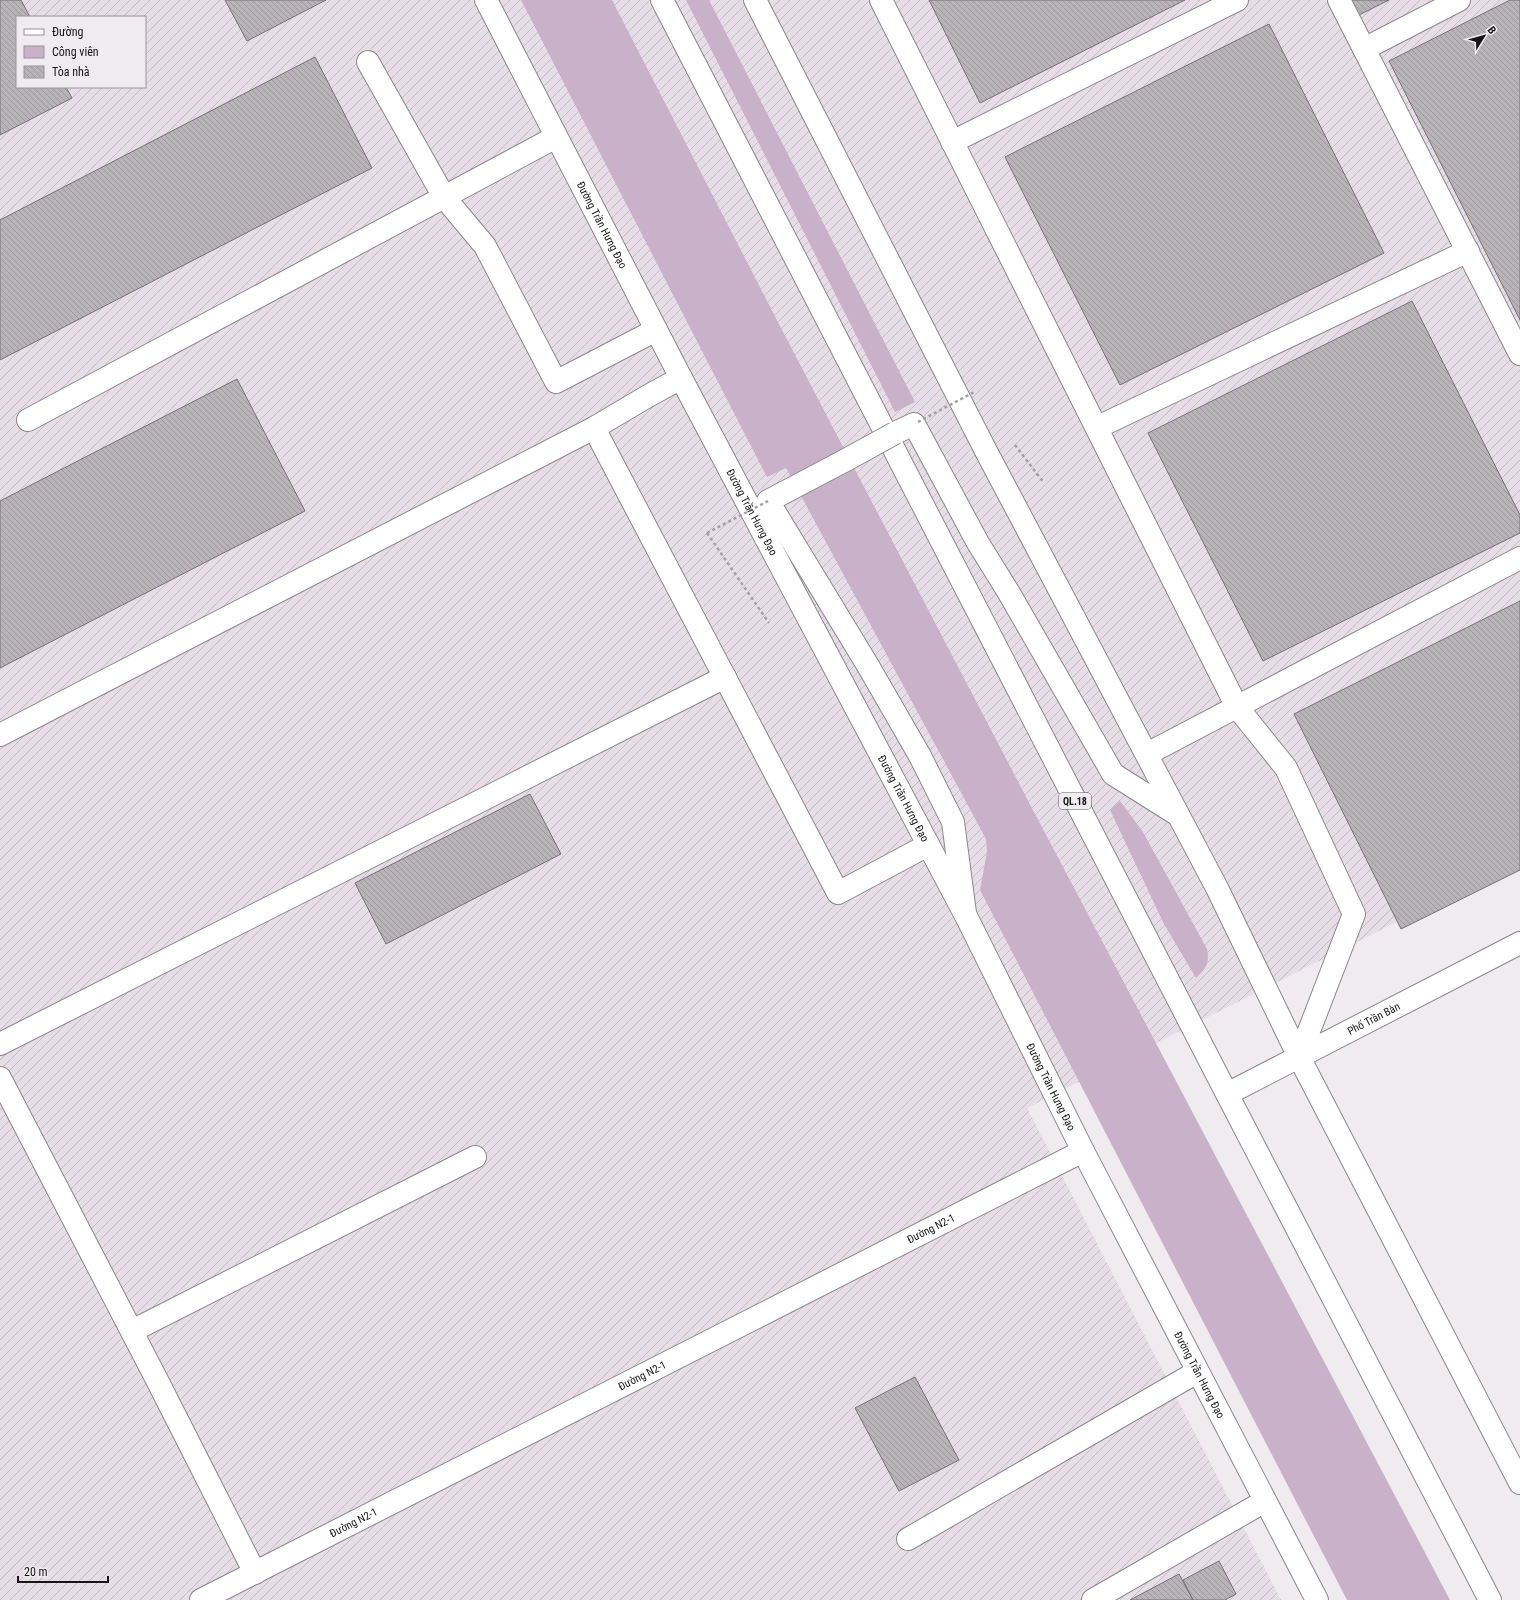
<svg xmlns="http://www.w3.org/2000/svg" width="1520" height="1600" font-family="'Roboto Condensed',sans-serif">
	<style>
		.industrial { fill: url(#industrial-furrows); fill-rule: evenodd }
		.green { fill: #cab1ca }
		.building { fill: url(#building-back-hatch); stroke: #757175 }
		.lines { fill: none; stroke-linecap: round; stroke-linejoin: round }
		.minor-casing { stroke: #8b878b; stroke-width: 24 }
		.major-casing { stroke: #8b878b; stroke-width: 24 }
		.highway-casing { stroke: #8b878b; stroke-width: 24 }
		.path { stroke: #a3a0a3; stroke-width: 2.5; stroke-dasharray: 3 3; stroke-linecap: butt }
		.minor { stroke: #fff; stroke-width: 22 }
		.major { stroke: #fff; stroke-width: 22 }
		.highway { stroke: #fff; stroke-width: 22 }
		.minor-bridge-casing { stroke: #8b878b; stroke-width: 24; stroke-linecap: butt }
		.path-bridge { stroke: #a3a0a3; stroke-width: 2.5; stroke-dasharray: 3 3; stroke-linecap: butt }
		.minor-bridge { stroke: #fff; stroke-width: 22 }
		.labels { text-anchor: middle; stroke-width: 3; stroke-linejoin: round; paint-order: stroke }
		.shield { fill: #efebef; stroke: #575557; stroke-width: 1 }
		.shield-label { font-size: 10px; font-weight: bold; fill: #161516 }
		.street-label { font-size: 11px; fill: #161516; stroke: #efebef }
	</style>
	<defs>
		<pattern id="industrial-furrows" width="10" height="10" patternUnits="userSpaceOnUse"><rect width="10" height="10" fill="#e7dde7"/><path d="M-1 1l2-2M0 10L10 0M9 11l2-2" fill="none" stroke="#c5bdc5"/></pattern>
		<pattern id="building-back-hatch" width="6" height="6" patternUnits="userSpaceOnUse"><rect width="6" height="6" fill="#b7b3b7"/><path d="M-1 5l2 2M0 0l6 6M5-1l2 2" fill="none" stroke="#9d999d"/></pattern>
	</defs>
	<rect width="100%" height="100%" fill="#efebef"/>
	<path class="industrial" d="M0 0H1520V860L1027 1108 1281 1600H0ZM17 17H145V87H17Z"/>
	<path class="green" d="M521 0H612L781 328 1035 814 1450 1600H1347L980 890 987 852 986 839 786 468 767 477Z
		M686 0H709L915 402 895 412Z
		M1120 801 1143 832 1207 949C1210 963 1206 969 1196 978L1164 924 1110 810Z"/>
	<path class="building" d="M0 0H21L30 17H17V87H66L72 98 0 135Z
		M225 0H326L247 41Z
		M929 0H1185L980 103Z
		M1351 0H1389L1359 15Z
		M1510 0H1520V320L1389 61Z
		M1269 24 1384 253 1120 385 1005 157Z
		M315 57 372 168 0 360V220Z
		M1412 301 1520 515V533L1263 661 1148 433Z
		M237 379 305 511 0 668V501Z
		M1520 601V870L1401 929 1294 714Z
		M530 794 561 854 386 944 355 883Z
		M915 1377 959 1460 899 1491 855 1408Z
		M1219 1561 1236 1594 1225 1600H1193L1183 1580Z
		M1179 1574 1193 1600H1130Z"/>
	<g class="lines">
		<g class="minor-casing">
			<g id="minor">
				<path d="M881 0 1237 707 1286 768 1354 914 1299 1057"/>
				<path d="M1339 0 1520 354"/>
				<path d="M1364 49 1459 0"/>
				<path d="M368 62 444 197 485 246 556 382 656 330"/>
				<path d="M952 142 1237 0"/>
				<path d="M28 420 556 137"/>
				<path d="M1098 427 1468 251"/>
				<path d="M594 428 838 893 928 845"/>
				<path d="M895 433 914 424 978 543 1009 593 1113 774 1178 815"/>
				<path d="M844 461 768 501 867 664 920 756 953 822 965 913"/>
				<path d="M0 735 594 428 648 396 681 378"/>
				<path d="M1147 754 1520 558"/>
				<path d="M0 1044 725 677"/>
				<path d="M0 1078 157 1380 255 1573"/>
				<path id="s1" d="M1227 1094 1520 943"/>
				<path d="M132 1331 475 1157"/>
				<path d="M908 1539 1197 1372"/>
				<path id="s2" d="M201 1600 1083 1151"/>
				<path d="M1093 1600 1265 1501"/>
			</g>
		</g>
		<g class="major-casing">
			<g id="major">
				<path id="s3" d="M486 0 681 378 966 916 1083 1151 1317 1600"/>
				<path d="M755 0 986 451 1217 888 1299 1057 1520 1483"/>
			</g>
		</g>
		<g class="highway-casing">
			<path id="highway" d="M662 0 1227 1094 1490 1600"/>
		</g>
		<path class="path" d="M1015 445 1044 483
			M707 533 769 623"/>
		<use href="#minor" class="minor"/>
		<use href="#major" class="major"/>
		<use href="#highway" class="highway"/>
		<g class="minor-bridge-casing">
			<path id="minor-bridge" d="M844 461 895 433"/>
		</g>
		<path class="path-bridge" d="M918 422 976 391
			M707 533 768 501"/>
		<use href="#minor-bridge" class="minor-bridge"/>
	</g>
	<g class="labels">
		<rect class="shield" x="1059" y="793" width="32" height="16" rx="3"/>
		<g class="shield-label">
			<text x="1075" y="805">QL.18</text>
		</g>
		<g class="street-label">
			<text dy="4" stroke="none"><textPath href="#s3" startOffset="253">Đường Trần Hưng Đạo</textPath></text>
			<text dy="4" stroke="none"><textPath href="#s3" startOffset="577">Đường Trần Hưng Đạo</textPath></text>
			<text dy="4" stroke="none"><textPath href="#s3" startOffset="901">Đường Trần Hưng Đạo</textPath></text>
			<text dy="4" stroke="none"><textPath href="#s1" startOffset="165">Phố Trần Bàn</textPath></text>
			<text dy="4" stroke="none"><textPath href="#s3" startOffset="1225">Đường Trần Hưng Đạo</textPath></text>
			<text dy="4" stroke="none"><textPath href="#s2" startOffset="819">Đường N2-1</textPath></text>
			<text dy="4" stroke="none"><textPath href="#s2" startOffset="495">Đường N2-1</textPath></text>
			<text dy="4" stroke="none"><textPath href="#s3" startOffset="1549">Đường Trần Hưng Đạo</textPath></text>
			<text dy="4" stroke="none"><textPath href="#s2" startOffset="171">Đường N2-1</textPath></text>
		</g>
	</g>
	<rect x="16" y="16" width="130" height="72" fill="#efebef" stroke="#989598"/>
	<rect x="24" y="29" width="20" height="6" fill="#ffffff" stroke="#989598"/>
	<text x="52" y="36" font-size="12" fill="#161516">Đường</text>
	<rect x="24" y="46" width="20" height="12" fill="#cab1ca" stroke="#989598"/>
	<text x="52" y="56" font-size="12" fill="#161516">Công viên</text>
	<rect x="24" y="66" width="20" height="12" fill="url(#building-back-hatch)" stroke="#989598"/>
	<text x="52" y="76" font-size="12" fill="#161516">Tòa nhà</text>
	<g transform="translate(1484 36) rotate(53)" stroke="#efebef" stroke-width="3" paint-order="stroke">
	<path d="M0-3L7 15L0 10L-7 15Z" fill="#161516"/>
	<text y="-6" font-size="11" font-weight="bold" text-anchor="middle" fill="#161516">B</text>
	</g>
	<path d="M18 1576v6h90v-6" fill="none" stroke="#161516" stroke-width="2"/>
	<text x="24" y="1576" font-size="12" fill="#161516" stroke="#efebef" stroke-width="3" paint-order="stroke">20 m</text>
</svg>
